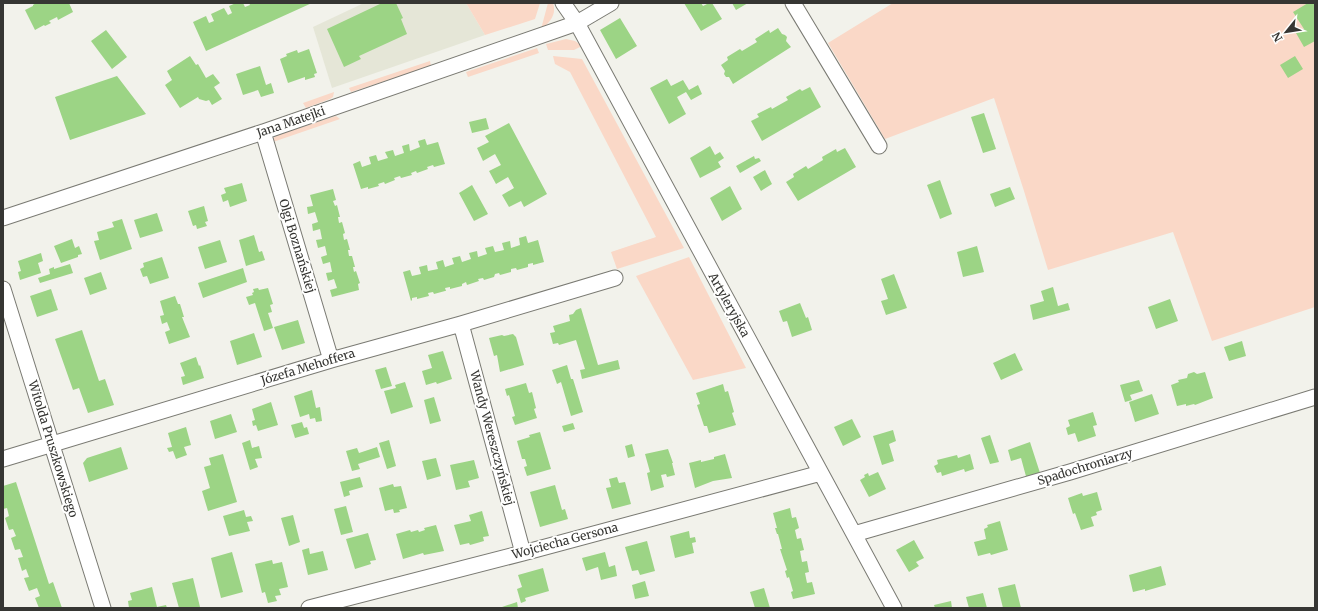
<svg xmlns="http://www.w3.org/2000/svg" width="1318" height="611" font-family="Merriweather,serif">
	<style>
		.built { fill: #e5e6d7 }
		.green { fill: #fad8c7 }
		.building { fill: #9cd485 }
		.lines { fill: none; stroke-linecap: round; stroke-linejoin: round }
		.minor-casing { stroke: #7a7a73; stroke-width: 17 }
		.minor { stroke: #fff; stroke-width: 15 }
		.labels { text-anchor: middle; stroke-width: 4; stroke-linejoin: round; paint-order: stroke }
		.street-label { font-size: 12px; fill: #363633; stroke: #fffffe }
	</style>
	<rect width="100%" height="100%" fill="#f2f2eb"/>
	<path class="built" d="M364 3H466L485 35 332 88 313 27Z"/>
	<path class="green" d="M466 3H540L535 19 485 35Z
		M548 3H553C557 14 550 23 541 29Z
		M893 3H1315V307L1212 341 1173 232 1048 270 1024 191 994 98 885 139 828 43Z
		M566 39 575 41 582 46 574 50H548L546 44Z
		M537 48 539 53 468 77 466 72Z
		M553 56 582 59 684 248 617 269 611 252 656 237 570 72 555 64Z
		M430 61 431 66 351 92 349 88Z
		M334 92 333 97 330 99 306 108 303 103Z
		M336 116 340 119 273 142V138L278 135Z
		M689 257 746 368 693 380 636 276Z"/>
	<path class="building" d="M36 3H69L73 12 58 20 57 17 49 21 51 23 45 26 44 25 35 30 25 10 33 6V5Z
		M236 3H243L245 7 250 5 249 3H312L206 51 193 22 206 16 209 23 214 21 211 14 224 8 228 15 232 13 229 6Z
		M382 3H396L403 18 401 19 407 34 359 56 361 59 344 67 327 29Z
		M684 3H701L703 6 709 3H712L722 19 701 31Z
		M732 3H748L736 10Z
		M1308 3H1314L1315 4V41L1304 47 1296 33 1304 29 1293 12Z
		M620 18 637 46 616 59 600 30Z
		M778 28 782 34 785 35 787 37 786 41 791 47 733 84 729 77H726L724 74 725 71 721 65 728 60 727 57 740 49 742 51 757 42 755 39 769 30 770 33Z
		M106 30 127 57 112 69 91 41Z
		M309 49 317 73 314 74 315 77 305 80V77L288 83 280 59 287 56 286 54 297 50 298 53Z
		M190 56 196 65 198 64 206 78 213 74 220 83 214 87 222 99 212 105 209 100 206 101 199 99 198 97 180 108 165 85 172 80 167 71Z
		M1295 56 1303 69 1288 78 1280 65Z
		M260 66 266 85 271 83 274 93 261 97 258 90 243 95 236 74Z
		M117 76 146 114 70 140 55 97Z
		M667 79 671 86 683 80 689 90 698 85 702 94 691 100 686 92 677 97 686 114 669 124 650 88Z
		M810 87 821 107 762 141 751 121 759 117 757 114 771 107 772 109 788 100 786 97 800 89 802 91Z
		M984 113 996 149 983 153 971 117Z
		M486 118 489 129 472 133 469 122Z
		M509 123 547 194 524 207 521 201 509 207 502 195 514 188 508 177 496 184 489 171 501 165 495 154 483 161 477 148 489 142 485 136Z
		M425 139 427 145 438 142 445 164 434 167 433 165 427 167 428 169 417 173 416 171 411 173 412 175 401 178 400 176 394 178 395 180 385 184 384 182 378 184 379 186 368 189V187L361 189 353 164 360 161 362 167 371 164 369 157 376 155 378 161 388 158 385 152 393 150 395 156 404 153 402 146 409 144 410 151 420 147 418 141Z
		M710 146 715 155 720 152 724 158 718 162 721 167 700 178 690 158Z
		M845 148 856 167 798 201 786 182 794 177 793 174 806 166 808 169 823 160 822 157 836 149 837 152Z
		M754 156 755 159 759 158 761 161 740 173 736 166Z
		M765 170 772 184 761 191 753 177Z
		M940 180 952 214 940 219 927 185Z
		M242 183 247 201 230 207 228 200 223 202 221 195 226 193 224 188Z
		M472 185 488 214 474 221 459 193Z
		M730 186 742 209 722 221 710 198Z
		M1010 187 1015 199 995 207 990 194Z
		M333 189 336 200 333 201 335 206 337 205 340 217H338L339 223 342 222 345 233 343 234 344 240 347 239 350 250H348L349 256H352L355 267H353L354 272 356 271 360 283 358 284 359 290 332 297 330 290 337 288 334 279 328 281 326 273 332 272 330 262 323 264 321 257 327 255 325 246 318 248 316 240 322 239 320 229 313 231 312 224 318 222 315 212 308 214 307 207 313 206 310 195Z
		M204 206 208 221 205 222 207 226 197 229 196 225 193 226 188 211Z
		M157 213 163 231 140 238 134 220Z
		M122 219 132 249 100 260 94 241 99 240 97 232 114 227 112 222Z
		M254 235 259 252 262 251 265 260 246 266 239 240Z
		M526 236 528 243 538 240 544 262 533 265V263L528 264V267L517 270 516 268 511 269V272L500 275 499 273 495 274 494 277 484 280 483 278 478 279 479 281 467 285 466 282 462 284V286L450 289V287L445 288 446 291H445L434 294 433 292 428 293 429 296 417 299V297L412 298V300L411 301 403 272 410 270 412 276 421 274 419 267 427 265 428 271 438 269 436 262 443 260 445 267 454 264 452 258 460 256 462 262 471 259 469 253 477 251 478 257 487 254 485 248 493 246 495 252 504 250 502 243 510 241 511 248 520 245 519 238Z
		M72 239 75 248 79 246 82 254 78 255V257L61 263 54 246Z
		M220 240 227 262 205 269 198 247Z
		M977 246 984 272 963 277 957 252Z
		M41 253 43 261 38 263 41 273 20 280 18 272 21 271 18 261Z
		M162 257 169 278 150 284 147 276 143 277 140 269 144 267 143 263Z
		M70 264 73 273 40 283 38 278 50 274 49 269 54 267V269Z
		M243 268 247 282 203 298 198 283Z
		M101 272 107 289 90 295 84 278Z
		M894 274 907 308 886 315 881 301 888 299 881 279Z
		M1053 287 1058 306 1068 303 1070 310 1033 320 1030 305 1044 301 1041 291Z
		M258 288 259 290 268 288 273 304 270 305 272 312 268 313 273 328 264 331 255 303 249 305 246 297 253 295 252 293 254 292 253 289Z
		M51 289 58 310 37 317 30 296Z
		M175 296 178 304H180L184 317H182L190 337 169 344 165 332 170 330 167 322 162 324 160 316 164 315 160 301Z
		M1170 299 1178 321 1156 329 1148 307Z
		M800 303 806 318 808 317 812 330 792 337 787 321 783 322 779 311Z
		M581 308 598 365 618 360 620 369 582 379 580 370 585 369 576 340 559 345 558 343 553 344 550 333 555 332 553 326 570 321 569 315 573 314 576 310Z
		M298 320 305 343 282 350 274 327Z
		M82 330 99 381 105 379 114 405 88 413 79 388 73 390 55 339Z
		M254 333 262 357 237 365 230 341Z
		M513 334 516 337 524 365 500 372 497 355 494 356 489 338 502 335 504 336Z
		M1242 341 1246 356 1229 361 1224 347Z
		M443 351 452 379 437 384 436 382 426 385 422 371 432 368 428 355Z
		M1015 353 1023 370 1001 380 993 363Z
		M196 357 199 366 200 365 204 378 183 385 181 377 185 376 180 363Z
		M567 365 571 379H573L583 412 571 416 561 382 557 384 552 370Z
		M386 367 392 386 381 389 375 370Z
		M1194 372 1197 374 1205 372 1213 398 1195 405 1194 404 1186 406V404L1177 406 1171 385 1179 382 1178 380 1187 378 1188 374Z
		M1139 380 1143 391 1130 395 1132 400 1125 402 1120 385Z
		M405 382 413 407 391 414 384 391 396 388 395 385Z
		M526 383 529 393 532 392 536 408 534 409 537 418 515 425 512 417 515 416 509 395 507 396 505 389Z
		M723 384 725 392 728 391 734 412 732 413 736 425 709 433 707 426H704L697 405 700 404 696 393Z
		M312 390 316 408 320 407 322 421 316 422 315 418 310 419 309 414 300 417 294 396Z
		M1152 394 1159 414 1135 422 1129 402Z
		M434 397 441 421 430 424 424 400Z
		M271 402 278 425 258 431 256 425 253 426 252 421 255 420 252 409Z
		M1093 412 1097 425 1093 426 1096 436 1078 442 1075 433 1068 435 1066 428 1070 426 1068 420Z
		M231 414 237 432 215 439 210 421Z
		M852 419 861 437 843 446 834 427Z
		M302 422 304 428 307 427 309 434 295 438 291 425Z
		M573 423 575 429 564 432 562 426Z
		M186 427 191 445 184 447 187 455 176 459 173 451 169 452 167 448 172 447 168 433Z
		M893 430 896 441 889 444 894 461 882 465 873 436Z
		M540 432 551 469 527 476 524 467 527 466 525 459H522L517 441 530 437 529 435Z
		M990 435 999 462 990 464 981 438Z
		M250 440 252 448 259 446 262 458 255 459 258 467 250 470 242 443Z
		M389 440 396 466 387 469 379 443Z
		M1030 442 1041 476 1027 480 1021 458 1011 461 1008 450Z
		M632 444 635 456 628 458 625 446Z
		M121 447 128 469 89 482 83 463 87 458Z
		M377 447 380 457 358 464 360 469 352 471 346 451 357 448 359 453Z
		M668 449 673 463H672L675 475 667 477 666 474 661 475 664 487 651 491 647 473 650 472 645 454Z
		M223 454 237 502 208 511 202 491 210 488 204 467 211 465 209 458Z
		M725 454 732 478 713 481 695 488 689 463 701 460V462L714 459V457Z
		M970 454 974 469 965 472 964 469 942 476 941 472 937 473 934 466 938 464 937 460 957 455 958 458Z
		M436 458 441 476 427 480 422 461Z
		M474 460 479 478 468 481 470 487 456 490 450 465Z
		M878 472 886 489 869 497 860 480 865 477 864 475 868 473 869 476Z
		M360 477 363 487 349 491 350 495 344 497 340 482Z
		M617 477 619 483 625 482 631 504 612 509 606 488 611 487 609 479Z
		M16 482 49 584 53 582 62 608H39L35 598 40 596 37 588 29 591 24 578 29 577 26 569 22 571 18 558 23 557 20 549 15 550 11 538 16 536 13 529 9 530 5 518 9 516 7 508 3 509V486Z
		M393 484 394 487 401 486 407 508 399 510 400 512 394 513 393 509 385 511 379 488Z
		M555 485 562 510 565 509 568 519 540 527 530 492Z
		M1097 492 1102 510 1096 512 1097 515 1091 517 1094 526 1081 530 1075 513 1073 514 1068 498 1082 493 1083 496Z
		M346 506 353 532 341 535 334 509Z
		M790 508 792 518 796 517 799 528 795 530 797 539 801 538 804 550 800 551 802 562 807 561 809 572 805 573 807 583 812 582 815 594 793 599 791 592 793 591 789 577 787 578 785 571 787 570 780 549H782L778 534H777L775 528H777L773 513Z
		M244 510 246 517 251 516 253 521 247 522 250 531 229 536 223 516Z
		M482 511 489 536 483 537 484 541 470 545 469 543 460 545 454 525 471 521 469 515Z
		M293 515 300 542 289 546 281 518Z
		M1000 521 1008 550 991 555 990 553 978 556 974 542 986 539 984 529 988 527 987 525Z
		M436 525 444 551 424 555 423 553 403 559 396 534 410 530 411 532 418 530 419 532 425 530 424 528Z
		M689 531 690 538 695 537 696 542 692 543 694 553 675 558 670 536Z
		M368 533 376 560 370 561 371 564 355 569 346 539Z
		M914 540 924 558 916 562 919 566 909 572 896 550Z
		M647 541 655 571 640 575 638 570 632 571 625 547Z
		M309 548 310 554 323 551 328 570 308 575 302 550Z
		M232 552 243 592 221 598 211 558Z
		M605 552 609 567 615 565 617 576 601 580 598 567 586 571 582 558Z
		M272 560 273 564 282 562 288 587 279 589 281 595 275 596 277 601 268 603 265 592 262 593 255 564Z
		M1161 566 1166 585 1145 591V589L1133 592 1129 575Z
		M543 568 549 591 525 598 526 601 521 603 517 589 522 587 518 575Z
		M193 578 200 607 179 608 172 583Z
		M645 581 649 596 635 599 632 585Z
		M1015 584 1021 608H1003L998 588Z
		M152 587 157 607 166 605 167 608H129L128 601 132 600 130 593Z
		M764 588 770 608H755L750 592Z
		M983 593 987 608H969L966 597Z
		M951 601 952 608H935L934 605Z
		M517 602 518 608H503L502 607Z"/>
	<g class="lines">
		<g class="minor-casing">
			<path id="minor" d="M563 3 577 23 894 608
				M793 3 879 146
				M263 132 331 360
				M3 218 263 132 577 23 611 3
				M3 289 103 608
				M461 324 523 553
				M3 459 331 360 461 324 615 278
				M854 534 1070 472 1315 397
				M309 608 523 553 821 473"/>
		</g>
		<use href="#minor" class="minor"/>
	</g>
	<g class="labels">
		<g class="street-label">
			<text transform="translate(291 122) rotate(-19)" y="4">Jana Matejki</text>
			<text transform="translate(297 246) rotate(73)" y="4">Olgi Boznańskiej</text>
			<text transform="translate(729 305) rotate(61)" y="4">Artyleryjska</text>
			<text transform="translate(308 367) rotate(-17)" y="4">Józefa Mehoffera</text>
			<text transform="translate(492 438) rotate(75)" y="4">Wandy Wereszczyńskiej</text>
			<text transform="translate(53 449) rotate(73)" y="4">Witolda Pruszkowskiego</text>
			<text transform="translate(1085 467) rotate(-17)" y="4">Spadochroniarzy</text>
			<text transform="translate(565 541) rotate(-15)" y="4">Wojciecha Gersona</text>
		</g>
	</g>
	<rect width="1318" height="611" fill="none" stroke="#363633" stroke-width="8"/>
	<g transform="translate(1286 32) rotate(240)" stroke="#fffffe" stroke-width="3" paint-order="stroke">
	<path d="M0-3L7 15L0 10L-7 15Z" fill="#363633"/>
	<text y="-6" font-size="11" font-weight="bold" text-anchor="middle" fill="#363633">N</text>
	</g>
</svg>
